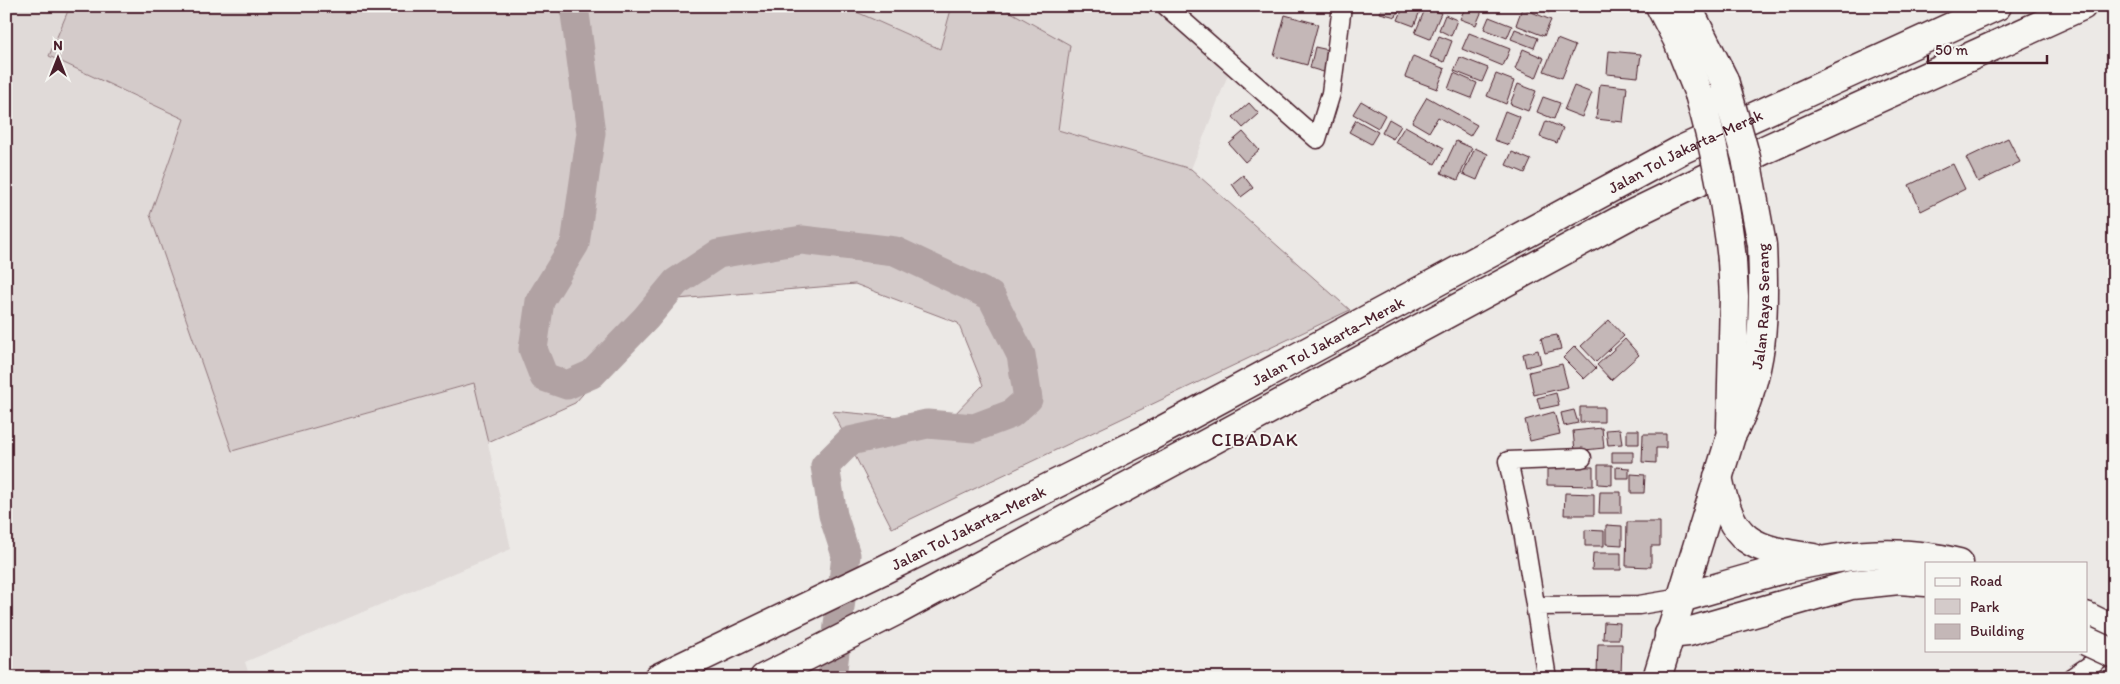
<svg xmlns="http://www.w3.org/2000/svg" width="2120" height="684" font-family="Itim,sans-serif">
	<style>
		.built { fill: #e0dad8 }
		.green { fill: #d4cbca; stroke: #8f757a }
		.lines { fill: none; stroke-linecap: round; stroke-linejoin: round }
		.river { stroke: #b1a2a3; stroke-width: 29 }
		.building { fill: #c4b7b7; stroke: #4a1f2b }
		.minor-casing { stroke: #4a1f2b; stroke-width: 21 }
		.trunk-casing { stroke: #4a1f2b; stroke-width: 31 }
		.motorway-casing { stroke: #4a1f2b; stroke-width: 31 }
		.minor { stroke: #f6f6f2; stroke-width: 18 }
		.trunk { stroke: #f6f6f2; stroke-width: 28 }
		.motorway { stroke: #f6f6f2; stroke-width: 28 }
		.trunk-bridge-casing { stroke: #4a1f2b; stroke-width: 31; stroke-linecap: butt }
		.motorway-bridge-casing { stroke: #4a1f2b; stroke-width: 31; stroke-linecap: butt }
		.trunk-bridge { stroke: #f6f6f2; stroke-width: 28 }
		.motorway-bridge { stroke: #f6f6f2; stroke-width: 28 }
		.labels { text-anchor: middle; stroke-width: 4; stroke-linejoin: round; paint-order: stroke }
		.street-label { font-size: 16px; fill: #4a1f2b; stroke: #f6f6f2 }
		.quarter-label { font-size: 19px; letter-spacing: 1px; fill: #4a1f2b; stroke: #f6f6f2 }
	</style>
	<rect width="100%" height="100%" fill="#ece9e6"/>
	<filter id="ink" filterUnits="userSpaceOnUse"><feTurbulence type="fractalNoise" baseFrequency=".02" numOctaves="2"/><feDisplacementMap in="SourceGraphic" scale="10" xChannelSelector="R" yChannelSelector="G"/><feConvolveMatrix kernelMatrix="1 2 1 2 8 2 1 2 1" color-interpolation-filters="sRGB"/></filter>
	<g filter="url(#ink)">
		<path class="built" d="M6 6H70L49 56 184 119 150 215 232 451 475 383 511 549 245 662 250 678H6Z
			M843 6H952L940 49Z
			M1000 6H1168L1233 62 1191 169 1058 130 1070 45Z"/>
		<path class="green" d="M70 6H843L940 49 952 6H1000L1070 45 1058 130 1191 169 1350 310 892 528 832 411 947 422 983 385 958 323 855 284 666 300 575 403 488 442 474 383 232 451 150 215 184 119 49 56Z"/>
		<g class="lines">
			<path class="river" d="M574 6 591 133 575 244 540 301 533 349 544 377 567 385 592 374 646 318 676 282 718 254 802 240 895 251 991 296 1021 355 1028 399 1011 414 974 428 927 424 850 441 825 466 833 515 846 555 832 678"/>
		</g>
		<path class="building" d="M1305 6H1323L1322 10Z
			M1382 6H1399L1396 17 1380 13Z
			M1404 6H1422L1414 26 1398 20Z
			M1447 6H1461L1459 11Z
			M1466 6H1484L1476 25 1460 19Z
			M1531 6H1552L1549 13Z
			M1426 7 1441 13 1430 39 1415 33Z
			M1522 8 1551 20 1544 36 1516 25Z
			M1285 15 1318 24 1307 65 1274 56Z
			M1445 15 1457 20 1451 36 1439 30Z
			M1489 17 1512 26 1507 38 1484 29Z
			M1515 29 1538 38 1534 48 1511 39Z
			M1469 33 1510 49 1503 66 1462 49Z
			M1439 36 1452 41 1444 62 1430 57Z
			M1557 39 1575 46 1562 78 1544 71Z
			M1315 47 1333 51 1327 73 1310 68Z
			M1523 49 1544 58 1536 78 1515 69Z
			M1609 51 1641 54 1638 77 1607 74Z
			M1413 56 1445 69 1437 89 1405 77Z
			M1460 57 1488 68 1482 82 1454 71Z
			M1454 73 1477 83 1471 98 1448 89Z
			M1496 74 1514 81 1506 104 1487 96Z
			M1518 84 1536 91 1528 111 1510 104Z
			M1600 84 1627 87 1623 122 1596 119Z
			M1574 86 1592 93 1582 117 1564 110Z
			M1427 97 1477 125 1470 136 1438 117 1429 132 1412 122Z
			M1543 97 1560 103 1554 119 1537 112Z
			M1361 101 1385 115 1378 128 1353 114Z
			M1249 103 1259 114 1243 128 1233 117Z
			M1505 111 1520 117 1509 145 1494 140Z
			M1389 119 1401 126 1393 139 1382 133Z
			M1356 120 1378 132 1371 144 1349 132Z
			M1546 121 1563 128 1557 143 1540 137Z
			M1405 126 1444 148 1435 164 1395 142Z
			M1243 132 1259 150 1245 162 1229 144Z
			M2008 138 2020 162 1978 182 1966 158Z
			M1456 141 1472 148 1458 180 1441 173Z
			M1475 148 1488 154 1477 180 1463 174Z
			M1512 152 1531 160 1525 173 1506 165Z
			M1953 164 1965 189 1921 211 1909 185Z
			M1243 175 1253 188 1241 197 1232 184Z
			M1609 320 1624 336 1596 362 1581 346Z
			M1557 335 1561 349 1545 353 1541 338Z
			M1625 339 1639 355 1611 380 1597 365Z
			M1575 346 1596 368 1584 379 1563 358Z
			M1538 350 1541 363 1526 367 1523 354Z
			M1562 364 1568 387 1534 395 1529 372Z
			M1556 393 1559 405 1540 409 1537 398Z
			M1580 407H1604V422H1580Z
			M1574 410 1578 423 1564 426 1561 413Z
			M1554 412 1560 434 1530 441 1525 420Z
			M1602 428 1604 448 1575 451 1573 431Z
			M1620 429 1622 444 1608 445 1606 430Z
			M1627 430H1639V444H1627Z
			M1643 434H1666V448H1656V463L1642 462Z
			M1612 452H1633V462H1612Z
			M1598 465H1612V485L1598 484Z
			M1547 466 1593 467V486L1547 485Z
			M1616 467 1629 468V478H1616Z
			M1631 474 1645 475 1644 493H1631Z
			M1600 492H1621V513H1599Z
			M1565 493 1594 494V515H1564Z
			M1627 522H1660V546H1651V567L1626 566Z
			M1606 525 1622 526V545L1606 544Z
			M1585 530 1604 531V546H1585Z
			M1593 553H1621V570H1592Z
			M1604 622 1620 623 1619 639H1603Z
			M1598 644H1622L1621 675 1597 674Z
			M1578 676H1598V678H1578Z"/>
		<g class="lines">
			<g class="minor-casing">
				<path id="minor" d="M1166 6 1317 139 1331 93 1342 6
					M1536 606 1639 605 1681 598
					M1547 678 1522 525 1508 461 1582 458
					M2071 678 2114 649"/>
			</g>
			<g class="trunk-casing">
				<g id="trunk">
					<path d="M1660 6 1677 39 1699 94"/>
					<path d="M1687 6 1724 80"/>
					<path d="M1731 427 1734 297 1732 260"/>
					<path id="s1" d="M1657 678 1731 436C1765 372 1765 316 1762 245"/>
				</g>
			</g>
			<g class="motorway-casing">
				<g id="motorway">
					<path d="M1718 477C1732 543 1750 549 1814 558"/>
					<path d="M1681 598C1774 572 1862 538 1959 563"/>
					<path d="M2086 616 2114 630"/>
					<path d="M1669 634 1688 632 1851 585 1899 580 1926 582"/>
					<path id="s2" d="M658 678 881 571 1146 439 1681 150 1997 6"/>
					<path d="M764 678 896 611 1628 216 1764 150 2082 6"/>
				</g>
			</g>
			<use href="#minor" class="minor"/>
			<use href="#trunk" class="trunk"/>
			<use href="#motorway" class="motorway"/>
			<g class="trunk-bridge-casing">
				<path id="trunk-bridge" d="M1724 80 1746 158 1762 245
					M1699 94C1715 149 1726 203 1732 260"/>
			</g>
			<g class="motorway-bridge-casing">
				<path id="motorway-bridge" d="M2086 641 2114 654"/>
			</g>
			<use href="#trunk-bridge" class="trunk-bridge"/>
			<use href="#motorway-bridge" class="motorway-bridge"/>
		</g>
	</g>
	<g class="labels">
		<g class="street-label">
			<text dy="6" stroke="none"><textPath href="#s2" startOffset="1155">Jalan Tol Jakarta–Merak</textPath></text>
			<text dy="6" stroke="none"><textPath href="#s1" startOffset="388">Jalan Raya Serang</textPath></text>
			<text dy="6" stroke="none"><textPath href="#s2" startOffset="750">Jalan Tol Jakarta–Merak</textPath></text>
			<text dy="6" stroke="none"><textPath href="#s2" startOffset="345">Jalan Tol Jakarta–Merak</textPath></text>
		</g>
		<g class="quarter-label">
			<text x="1255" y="446">CIBADAK</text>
		</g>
	</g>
	<rect width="2120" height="684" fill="none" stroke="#f6f6f2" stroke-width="25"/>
	<rect x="12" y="12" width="2095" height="659" fill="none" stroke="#4a1f2b" stroke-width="2" filter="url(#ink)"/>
	<rect x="1925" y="562" width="162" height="90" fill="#f6f6f2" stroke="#b1a0a2"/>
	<rect x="1935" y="578" width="25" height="8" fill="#f6f6f2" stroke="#b1a0a2"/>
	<text x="1970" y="586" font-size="15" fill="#4a1f2b">Road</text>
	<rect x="1935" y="599" width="25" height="15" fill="#d4cbca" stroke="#b1a0a2"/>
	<text x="1970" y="612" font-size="15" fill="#4a1f2b">Park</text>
	<rect x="1935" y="624" width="25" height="15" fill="#c4b7b7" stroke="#b1a0a2"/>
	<text x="1970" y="636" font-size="15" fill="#4a1f2b">Building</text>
	<g transform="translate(58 58)" stroke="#f6f6f2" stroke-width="4" paint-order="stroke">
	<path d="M0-4L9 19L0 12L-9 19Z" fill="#4a1f2b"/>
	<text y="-8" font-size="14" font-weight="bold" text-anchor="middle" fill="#4a1f2b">N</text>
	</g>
	<path d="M1928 55v8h119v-8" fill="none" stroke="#4a1f2b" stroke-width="2.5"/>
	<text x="1935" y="55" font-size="15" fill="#4a1f2b" stroke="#f6f6f2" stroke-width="4" paint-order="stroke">50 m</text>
</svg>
